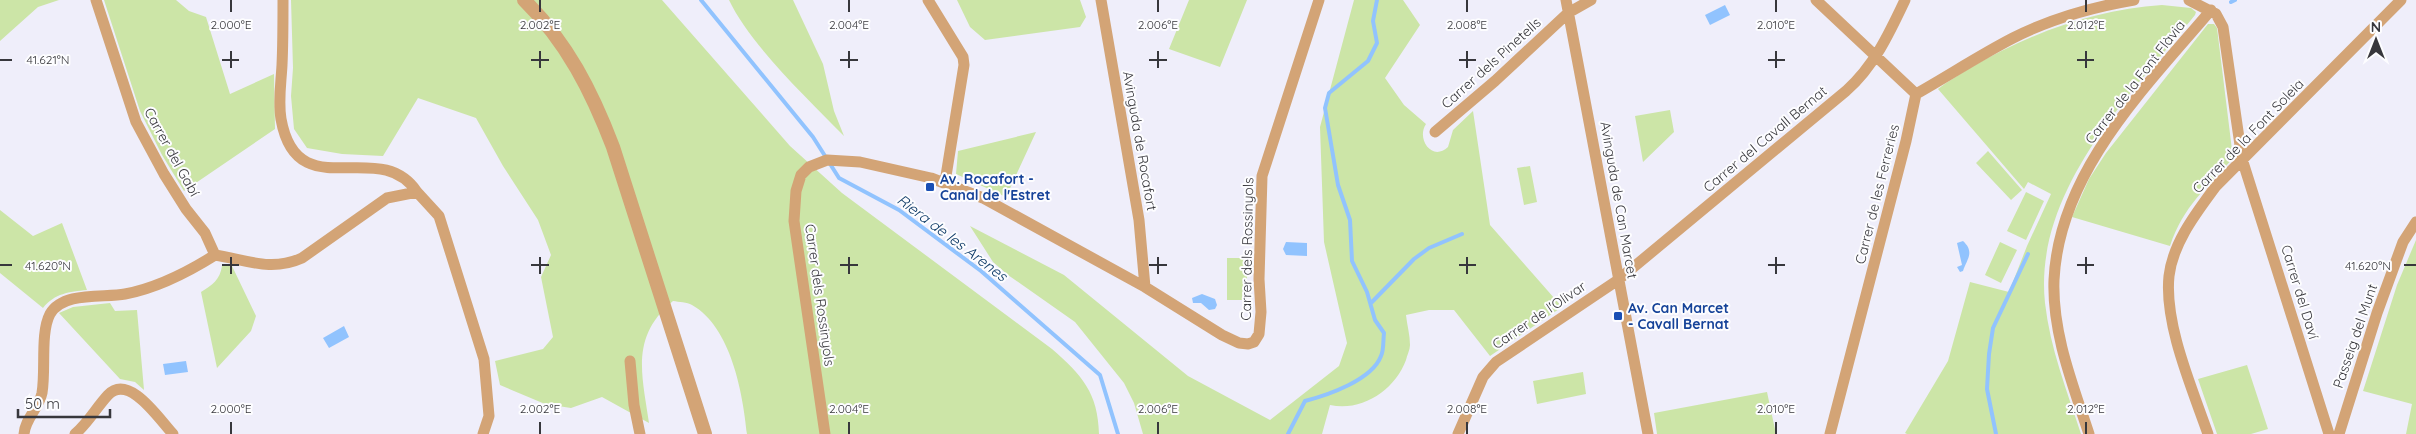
<svg xmlns="http://www.w3.org/2000/svg" width="2416" height="434" font-family="Quicksand,sans-serif">
	<style>
		.green { fill: #cce5a7 }
		.water { fill: #91c3fe }
		.lines { fill: none; stroke-linecap: round; stroke-linejoin: round }
		.stream { stroke: #91c3fe; stroke-width: 4 }
		.minor { stroke: #d3a476; stroke-width: 11 }
		.tertiary { stroke: #d3a476; stroke-width: 14 }
		.ticks { fill: none; stroke: #37373c; stroke-width: 2 }
		.transit-dot { fill: #1a4fb4; stroke: #fdfdff; stroke-width: 2 }
		.labels { text-anchor: middle; stroke-width: 4; stroke-linejoin: round; paint-order: stroke }
		.street-label { font-size: 14px; fill: #37373c; stroke: #fdfdff }
		.transit-label { font-size: 14px; font-weight: bold; fill: #164399; stroke: #fdfdff; text-anchor: start }
		.water-label { font-size: 15px; font-style: italic; fill: #0f3b68; stroke: #fdfdff }
		.ticks-label { font-size: 12px; text-anchor: middle; fill: #37373c; stroke: #fdfdff; stroke-width: 4; stroke-linejoin: round; paint-order: stroke }
	</style>
	<rect width="100%" height="100%" fill="#efeefa"/>
	<path class="green" d="M0 0H59L38 7 0 41Z
		M104 0H176L189 11 206 17 230 94 274 74 275 129 184 191 162 155 140 111Z
		M291 0H662L790 146 842 193 1052 349C1082 375 1098 393 1099 434H747C743 393 731 327 692 305 687 302 679 302 673 301 630 337 642 374 649 423L602 397 571 408 545 404 500 385 495 361 543 349 553 337 541 277 551 255 538 220 503 166 476 118 418 98 383 156 342 154 307 148 294 129 291 96 293 68Z
		M729 0H793L823 64 834 111 844 136C808 99 751 46 729 0Z
		M957 0H1080L1086 17 1080 27 985 40 970 27Z
		M1189 0H1247L1220 67 1169 49Z
		M1354 0H1403L1420 25 1385 78 1404 105 1426 124C1416 139 1432 162 1448 147L1453 130 1473 111 1490 225 1562 307 1490 356 1454 310H1429L1406 315C1407 325 1410 335 1410 345 1410 350 1407 355 1406 360 1395 390 1362 412 1330 405L1322 434H1143L1134 403 1124 383 1075 322 1008 275 993 262 970 226 1064 275 1188 376 1270 420 1339 366 1347 343 1324 242 1320 127Z
		M2162 5 2191 8 2196 12 2195 15C2131 94 2033 191 2045 303 2050 348 2067 391 2081 434H1907L1905 433 1948 361 1970 282 2009 292 2027 246 2051 194 2028 182 2024 189 1938 89C1948 81 1959 75 1970 68 2028 34 2095 9 2162 5Z
		M2208 24H2214L2217 28 2233 158C2206 189 2184 205 2170 246L2072 217 2089 179 2106 153Z
		M1670 110 1674 132 1643 162 1635 116Z
		M1036 132 1006 197 956 174 958 151Z
		M1988 151 2022 190 2011 200 1976 163Z
		M1530 166 1537 202 1524 205 1517 168Z
		M2026 192 2044 201 2026 240 2007 231Z
		M0 210 33 236 62 223 87 290C69 292 55 293 43 308L0 273Z
		M2416 240V434H2406L2412 404 2363 391 2397 285Z
		M2000 242 2017 250 2001 283 1985 275Z
		M1227 258H1247V300H1227Z
		M222 266H232L256 316 251 331 217 368 201 292C212 285 220 280 222 266Z
		M110 303 115 311 137 310 144 390 135 382 120 379 59 313 73 307Z
		M2247 365 2268 429 2251 434H2217L2198 379Z
		M1583 372 1586 394 1537 404 1533 381Z
		M1767 392 1776 434H1657L1654 413Z"/>
	<path class="water" d="M1725 5 1730 15 1710 25 1705 15Z
		M1963 241C1975 252 1967 259 1963 271L1960 272 1957 267 1962 265 1957 243Z
		M1286 242 1307 243V256L1286 255 1283 249Z
		M1202 294 1215 299 1217 305 1215 309 1209 310 1201 303H1193L1192 298Z
		M344 326 349 337 329 348 323 338Z
		M186 361 188 372 165 375 163 364Z"/>
	<g class="lines">
		<path class="stream" d="M701 0 813 137 839 178 899 210 981 271 1100 375 1118 434
			M2231 2 2235 0
			M1371 303 1414 259 1429 248 1462 234
			M1288 434 1305 401C1328 395 1372 380 1381 356 1384 350 1383 340 1384 333L1375 320 1367 292 1352 261 1350 220 1338 185 1325 108 1329 93 1368 61 1377 43 1373 21 1377 0
			M1996 434 1987 389 1989 354 1993 328 2028 254"/>
		<path class="minor" d="M96 0 136 122 164 174 186 209 205 233 215 255
			M283 0C283 22 283 44 282 65 281 84 278 101 281 119 297 209 379 135 417 192
			M928 0 963 57 964 65 945 182
			M1101 0 1139 220 1145 287
			M1566 0 1648 434
			M1816 0 1916 94
			M2189 0 2216 14 2223 27 2242 159 2329 434
			M1916 94C1948 76 1980 55 2013 38 2050 19 2093 7 2134 0
			M1435 132 1495 81 1568 13 1591 0
			M215 255C247 260 271 272 302 258L387 198 417 192 439 216 484 359 489 416 483 434
			M630 361 634 405 640 434
			M24 434C25 419 39 408 42 393 46 370 40 333 50 314 63 291 104 298 125 294 157 288 188 272 215 255
			M75 434C88 423 96 408 108 395 129 373 159 419 173 434
			M825 434 794 221 796 191 801 175 809 167 827 160 860 162 931 178 983 198 1145 287 1222 335 1239 343 1248 344 1254 342 1259 334 1261 312 1259 279 1262 176 1319 0
			M1458 434 1483 377 1496 362 1618 280 1846 91C1874 66 1889 34 1905 0
			M1830 434 1906 141 1916 94
			M2089 434C2073 385 2052 333 2054 280 2059 172 2145 88 2211 10
			M2208 434C2192 388 2164 324 2169 276 2173 242 2197 212 2216 186L2401 0
			M2339 434 2377 313 2403 242 2416 222"/>
		<path class="tertiary" d="M524 0C567 42 592 92 613 147L705 434"/>
	</g>
	<path class="ticks" d="M231 0V12M540 0V12M849 0V12M1158 0V12M1467 0V12M1776 0V12M2086 0V12M231 51V68M540 51V68M849 51V68M1158 51V68M1467 51V68M1776 51V68M2086 51V68M0 60H12M222 60H239M531 60H549M840 60H858M1149 60H1167M1459 60H1476M1768 60H1785M2077 60H2094M231 257V274M540 257V274M849 257V274M1158 257V274M1467 257V274M1776 257V274M2086 257V274M0 265H12M222 265H239M531 265H549M840 265H858M1149 265H1167M1459 265H1476M1768 265H1785M2077 265H2094M2404 265H2416M231 422V434M540 422V434M849 422V434M1158 422V434M1467 422V434M1776 422V434M2086 422V434"/>
	<g class="transit-dot">
		<rect x="925" y="182" width="10" height="10" rx="2.5"/>
		<rect x="1613" y="311" width="10" height="10" rx="2.5"/>
	</g>
	<g class="labels">
		<g class="street-label">
			<text transform="translate(1491 63) rotate(-42)" y="5">Carrer dels Pinetells</text>
			<text transform="translate(2135 82) rotate(-52)" y="5">Carrer de la Font Flàvia</text>
			<text transform="translate(2248 136) rotate(-46)" y="5">Carrer de la Font Soleia</text>
			<text transform="translate(1765 139) rotate(-40)" y="5">Carrer del Cavall Bernat</text>
			<text transform="translate(1140 141) rotate(80)" y="5">Avinguda de Rocafort</text>
			<text transform="translate(172 152) rotate(61)" y="5">Carrer del Gabí</text>
			<text transform="translate(1877 194) rotate(-76)" y="5">Carrer de les Ferreries</text>
			<text transform="translate(1619 200) rotate(80)" y="5">Avinguda de Can Marcet</text>
			<text transform="translate(1247 249) rotate(-89)" y="5">Carrer dels Rossinyols</text>
			<text transform="translate(2300 292) rotate(73)" y="5">Carrer del Daví</text>
			<text transform="translate(820 295) rotate(82)" y="5">Carrer dels Rossinyols</text>
			<text transform="translate(1539 315) rotate(-34)" y="5">Carrer de l'Olivar</text>
			<text transform="translate(2355 336) rotate(-71)" y="5">Passeig del Munt</text>
		</g>
		<g class="transit-label">
			<text x="940" y="184">Av. Rocafort -<tspan x="940" dy="16">Canal de l'Estret</tspan></text>
			<text x="1628" y="313">Av. Can Marcet<tspan x="1628" dy="16">- Cavall Bernat</tspan></text>
		</g>
		<g class="water-label">
			<text transform="translate(952 238) rotate(37)" y="5">Riera de les Arenes</text>
		</g>
	</g>
	<g class="ticks-label">
		<text x="231" y="29">2.000°E</text>
		<text x="540" y="29">2.002°E</text>
		<text x="849" y="29">2.004°E</text>
		<text x="1158" y="29">2.006°E</text>
		<text x="1467" y="29">2.008°E</text>
		<text x="1776" y="29">2.010°E</text>
		<text x="2086" y="29">2.012°E</text>
		<text x="48" y="64">41.621°N</text>
		<text x="48" y="270">41.620°N</text>
		<text x="2368" y="270">41.620°N</text>
		<text x="231" y="413">2.000°E</text>
		<text x="540" y="413">2.002°E</text>
		<text x="849" y="413">2.004°E</text>
		<text x="1158" y="413">2.006°E</text>
		<text x="1467" y="413">2.008°E</text>
		<text x="1776" y="413">2.010°E</text>
		<text x="2086" y="413">2.012°E</text>
	</g>
	<g transform="translate(2376 40)" stroke="#fdfdff" stroke-width="4" paint-order="stroke">
	<path d="M0-4L9 19L0 12L-9 19Z" fill="#37373c"/>
	<text y="-8" font-size="14" font-weight="bold" text-anchor="middle" fill="#37373c">N</text>
	</g>
	<path d="M18 409v8h92v-8" fill="none" stroke="#37373c" stroke-width="2.5"/>
	<text x="25" y="409" font-size="15" fill="#37373c" stroke="#fdfdff" stroke-width="4" paint-order="stroke">50 m</text>
</svg>
